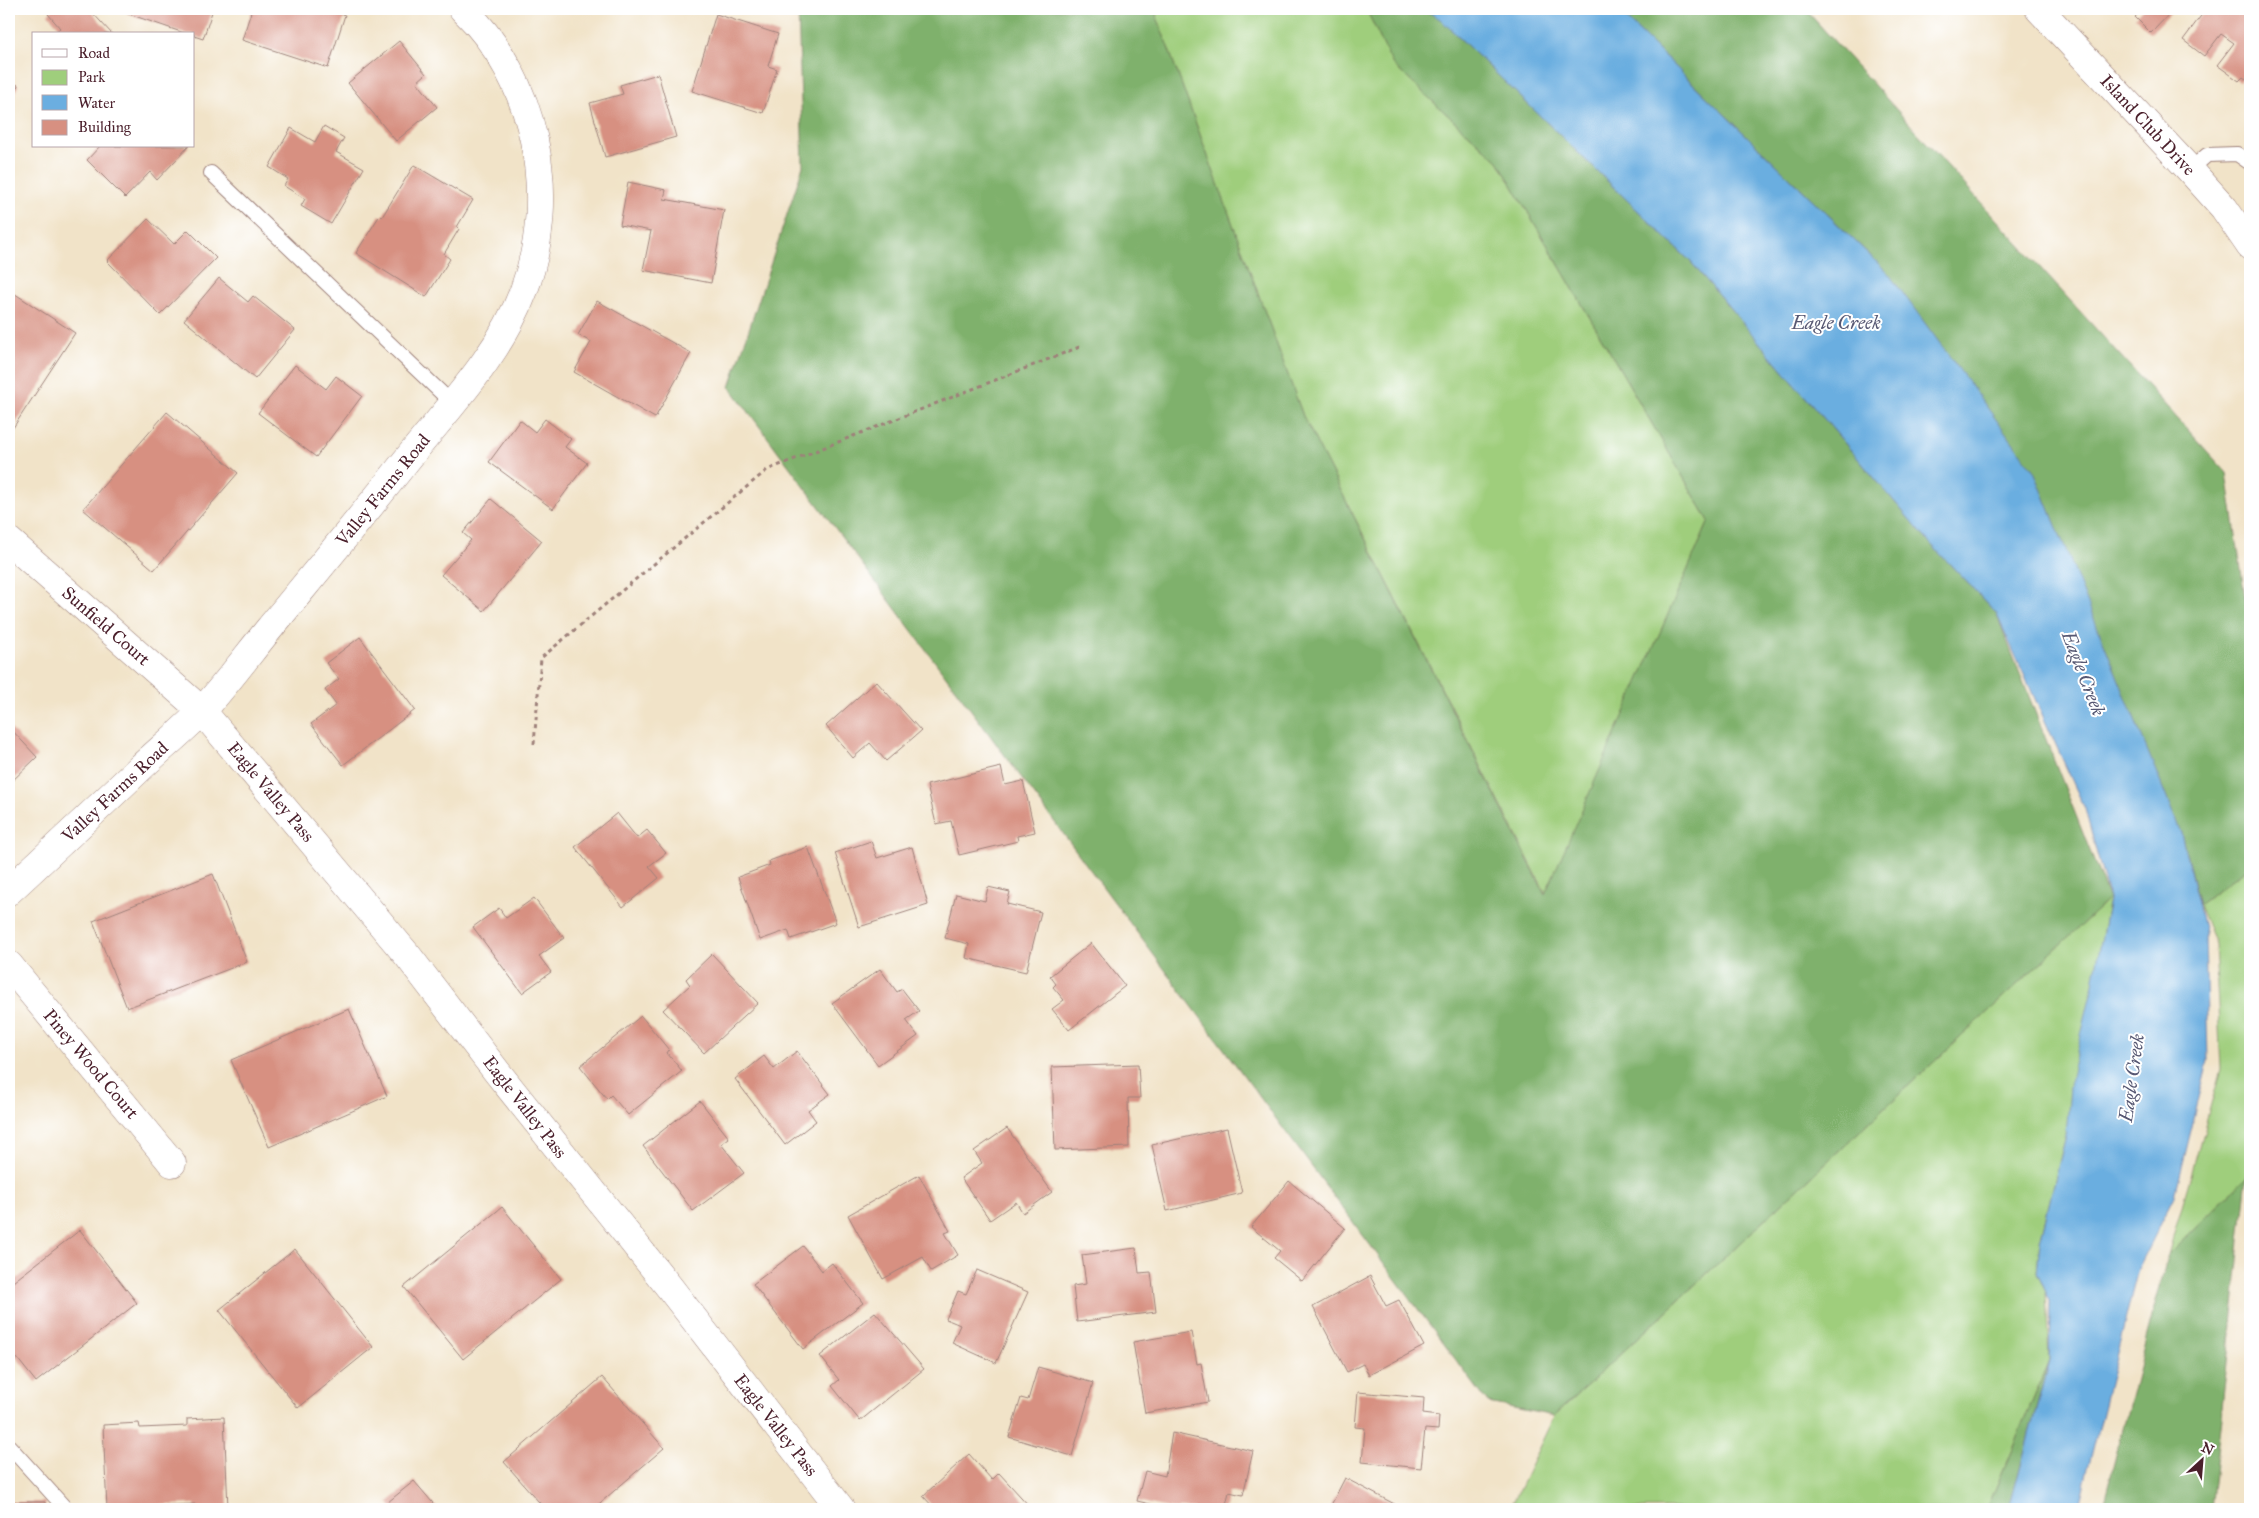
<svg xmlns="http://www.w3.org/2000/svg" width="2259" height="1518" font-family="'IM FELL Great Primer',serif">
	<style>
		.green { fill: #9fce7c; stroke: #747654 }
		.forest { fill: #7fb16c; stroke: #64684c }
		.water { fill: #6baee0; stroke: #5a6686 }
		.building { fill: #d79081 }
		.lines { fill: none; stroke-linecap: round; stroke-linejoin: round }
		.service-casing { stroke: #9e817a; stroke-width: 16 }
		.minor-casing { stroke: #9e817a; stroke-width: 29 }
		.path { stroke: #9e817a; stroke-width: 3; stroke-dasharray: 4 4; stroke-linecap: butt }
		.service { stroke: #fff; stroke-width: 14 }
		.minor { stroke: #fff; stroke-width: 28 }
		.labels { text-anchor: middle; stroke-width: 4; stroke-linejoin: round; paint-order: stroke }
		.street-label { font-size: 18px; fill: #4a1f2b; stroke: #fff }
		.water-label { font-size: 19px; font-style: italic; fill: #575873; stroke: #fff }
	</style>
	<rect width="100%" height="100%" fill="#fff"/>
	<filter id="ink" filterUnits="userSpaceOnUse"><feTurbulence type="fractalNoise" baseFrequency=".02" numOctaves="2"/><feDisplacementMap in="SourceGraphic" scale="10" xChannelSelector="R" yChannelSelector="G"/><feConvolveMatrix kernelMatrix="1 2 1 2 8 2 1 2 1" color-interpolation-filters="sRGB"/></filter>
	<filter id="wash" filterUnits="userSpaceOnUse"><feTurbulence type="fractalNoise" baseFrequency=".0096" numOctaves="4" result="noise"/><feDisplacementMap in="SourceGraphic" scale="20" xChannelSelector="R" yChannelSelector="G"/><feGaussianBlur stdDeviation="1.12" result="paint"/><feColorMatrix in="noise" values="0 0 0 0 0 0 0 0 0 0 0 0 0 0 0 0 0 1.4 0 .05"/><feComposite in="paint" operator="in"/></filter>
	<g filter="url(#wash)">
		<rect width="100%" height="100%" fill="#f1e3c8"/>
		<path class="green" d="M1154 9H1366L1393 65 1498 161 1709 521 1546 894 1303 416Z
			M2250 866V1135L2247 1177 2168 1255 2221 1069 2215 944 2199 905Z
			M2109 899 2066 1135 2040 1241 2037 1273 2046 1292 2049 1361 1987 1509H1510L1554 1416Z"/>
		<path class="forest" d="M798 9H1154L1303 416 1545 894 1709 521 1498 161 1393 65 1366 9H1423L1440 19 1690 261 1928 541 1996 613 2109 899 1554 1416 1488 1403 730 387 803 166Z
			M1616 9H1805L2227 473 2250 632V866L2199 905 2181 833 1888 273Z
			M2247 1177 2211 1509H2102L2168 1255Z
			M2049 1361 2009 1509H1987Z"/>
		<path class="water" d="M1423 9H1616L1888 273 2034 471 2181 833 2205 932 2208 1061 2175 1196 2138 1269 2078 1509H2009L2049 1361 2050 1301 2037 1273 2040 1241 2066 1135 2071 1076 2092 989 2109 899 2085 809 1996 613 1928 541 1690 261 1440 19Z"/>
		<g id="blocks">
			<path class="building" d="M53 9H89L112 34H53L60 28 48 14Z
				M127 9H213L203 39 194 36V34H187L126 13Z
				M252 9H326L345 15 328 68 242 40Z
				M2143 9H2174L2151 33 2135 17Z
				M2206 9H2250V82L2243 77 2239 81 2217 65 2234 43 2221 34 2204 56 2183 40Z
				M716 14 778 34 768 66 777 69 763 113 692 91Z
				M399 41 426 74 417 82 437 107 396 141 348 83Z
				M658 74 676 137 605 157 590 103 623 94 620 85Z
				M9 82 18 85 9 113Z
				M324 126 344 138 336 152 364 168 331 224 301 206 305 199 284 186 288 179 269 167 291 128 315 142Z
				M100 146H189L157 180 150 172 125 198 87 160Z
				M414 165 473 200 457 227 459 229 444 254 450 259 426 297 356 253 380 215 382 217Z
				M628 182 666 190 664 199 724 210 711 283 643 270 651 231 620 225Z
				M148 219 174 244 188 230 216 258 160 315 107 261Z
				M219 278 248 302 253 296 295 330 255 379 184 320Z
				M9 290 75 333 9 434Z
				M597 301 691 353 655 418 574 372 591 342 578 335Z
				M295 365 326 389 336 376 362 396 316 457 258 413Z
				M167 412 238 473 154 570 83 509Z
				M545 419 571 439 565 447 587 463 553 509 489 462 520 420 535 432Z
				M491 499 542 541 484 611 441 575 471 540 463 533Z
				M360 637 415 710 343 765 311 724 336 705 325 690 339 679 326 663Z
				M876 681 921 731 886 761 870 743 853 758 826 726Z
				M9 727 37 757 9 784Z
				M1001 767 1005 785 1023 781 1035 832 1017 836 1018 841 959 855 951 821 936 824 927 785Z
				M617 813 637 838 647 830 666 853 649 866 659 878 623 907 575 847Z
				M871 841 877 858 912 847 928 905 859 927 835 853Z
				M808 847 836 923 791 939 788 930 760 940 738 877 770 865 769 861Z
				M213 874 247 962 127 1008 93 921Z
				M988 887 1010 892 1007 904 1041 912 1026 972 966 958 969 944 945 938 956 894 985 901Z
				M534 898 564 938 539 956 551 972 522 993 473 927 499 908 506 918Z
				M1091 943 1125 986 1069 1030 1052 1009 1064 1000 1053 987 1056 984 1050 976Z
				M712 954 758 1003 704 1053 663 1010 690 985 686 979Z
				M880 969 897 992 902 989 919 1011 906 1020 918 1036 878 1065 832 1003Z
				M349 1009 387 1096 269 1147 231 1060Z
				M641 1016 669 1050 667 1053 682 1071 628 1115 611 1095 607 1099 580 1066Z
				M797 1051 830 1094 808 1110 816 1121 785 1145 735 1079 764 1056 774 1069Z
				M1138 1064 1140 1098H1128L1129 1147 1055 1150 1052 1067Z
				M700 1101 729 1138 721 1144 744 1173 693 1211 643 1146Z
				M1007 1128 1052 1192 1023 1213 1016 1202 990 1220 961 1178 982 1163 974 1151Z
				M1227 1128 1242 1193 1167 1211 1152 1145Z
				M919 1175 950 1231 945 1233 958 1255 931 1271 923 1257 883 1279 848 1215Z
				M1289 1181 1345 1228 1302 1281 1274 1258 1280 1251 1251 1227Z
				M502 1207 561 1279 463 1359 404 1287Z
				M80 1230 137 1303 36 1382 9 1348V1285Z
				M803 1246 822 1271 832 1263 863 1303 803 1349 753 1284Z
				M1136 1248 1139 1273 1151 1272 1156 1312 1077 1322 1073 1286 1086 1284 1082 1255Z
				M295 1249 373 1347 298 1408 219 1310Z
				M977 1270 1028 1292 996 1363 952 1343 960 1325 946 1319 958 1291 966 1294Z
				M1370 1276 1386 1306 1399 1300 1424 1346 1369 1375 1363 1364 1347 1372 1313 1307Z
				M875 1312 924 1369 860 1421 832 1386 839 1380 820 1356Z
				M1191 1332 1197 1364 1201 1363 1208 1402 1145 1413 1133 1342Z
				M1038 1367 1093 1383 1072 1456 1009 1437 1021 1398 1028 1400Z
				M602 1377 664 1448 593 1509H545L504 1462Z
				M1358 1392 1424 1398 1423 1414 1439 1416 1438 1430 1425 1429 1421 1468 1362 1462 1365 1428 1355 1427Z
				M224 1417 228 1508 195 1509V1504L145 1506V1509H107L103 1425 139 1423 140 1428 187 1426V1419Z
				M1172 1433 1253 1451 1243 1495 1229 1492 1225 1509H1172L1137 1501 1145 1471 1165 1476Z
				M969 1454 992 1480 999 1473 1032 1509H935L923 1496Z
				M1345 1478 1402 1508V1509H1329Z
				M414 1481 438 1509H389L392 1507 388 1502Z
				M9 1502H45V1509H9Z"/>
		</g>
	</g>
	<g filter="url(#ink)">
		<use href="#blocks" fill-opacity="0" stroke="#9e817a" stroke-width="1"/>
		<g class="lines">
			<g class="service-casing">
				<path id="service" d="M2190 170 2207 155 2237 154 2250 163
					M211 173 452 403
					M9 1446 66 1509"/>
			</g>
			<g class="minor-casing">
				<path id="minor" d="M2039 9 2190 170 2224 208 2250 246
					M9 541 202 711 408 956 497 1072 670 1288 841 1509
					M9 891C52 851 95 811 138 770 159 750 183 731 203 710 226 684 247 656 269 629 315 573 361 518 405 462 448 408 500 355 524 290 559 195 536 79 463 9
					M9 965 172 1163"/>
			</g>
			<path class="path" d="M534 744 541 658 767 470 1082 346"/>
			<use href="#service" class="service"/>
			<use href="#minor" class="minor"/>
		</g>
	</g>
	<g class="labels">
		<g class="street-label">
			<text transform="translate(2148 125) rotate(47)" y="6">Island Club Drive</text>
			<text transform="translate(383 490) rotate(-51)" y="6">Valley Farms Road</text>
			<text transform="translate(106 626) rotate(41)" y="6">Sunfield Court</text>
			<text transform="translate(115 792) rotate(-43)" y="6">Valley Farms Road</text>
			<text transform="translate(271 792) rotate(50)" y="6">Eagle Valley Pass</text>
			<text transform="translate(91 1064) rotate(50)" y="6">Piney Wood Court</text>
			<text transform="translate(525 1107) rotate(52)" y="6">Eagle Valley Pass</text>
			<text transform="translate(776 1425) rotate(52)" y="6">Eagle Valley Pass</text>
		</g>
		<g class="water-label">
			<text x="1836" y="329">Eagle Creek</text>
			<text transform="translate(2084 673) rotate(69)" y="7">Eagle Creek</text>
			<text transform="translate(2131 1078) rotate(-82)" y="7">Eagle Creek</text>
		</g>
	</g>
	<rect width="2259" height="1518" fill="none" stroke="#fff" stroke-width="30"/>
	<rect x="32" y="32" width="162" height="115" fill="#ffffff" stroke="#b7a5aa"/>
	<rect x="42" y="49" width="25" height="8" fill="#ffffff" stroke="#b7a5aa"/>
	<text x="78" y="58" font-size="15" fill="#4a1f2b">Road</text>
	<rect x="42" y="70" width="25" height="15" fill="#9fce7c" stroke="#b7a5aa"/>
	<text x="78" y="82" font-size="15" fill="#4a1f2b">Park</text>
	<rect x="42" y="95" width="25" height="15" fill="#6baee0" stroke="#b7a5aa"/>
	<text x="78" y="108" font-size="15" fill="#4a1f2b">Water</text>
	<rect x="42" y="120" width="25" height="15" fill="#d79081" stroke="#b7a5aa"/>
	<text x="78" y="132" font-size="15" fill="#4a1f2b">Building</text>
	<g transform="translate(2202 1460) rotate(26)" stroke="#ffffff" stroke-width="4" paint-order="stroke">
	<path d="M0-4L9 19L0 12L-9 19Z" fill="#4a1f2b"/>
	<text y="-8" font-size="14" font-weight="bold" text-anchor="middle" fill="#4a1f2b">N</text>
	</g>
</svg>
